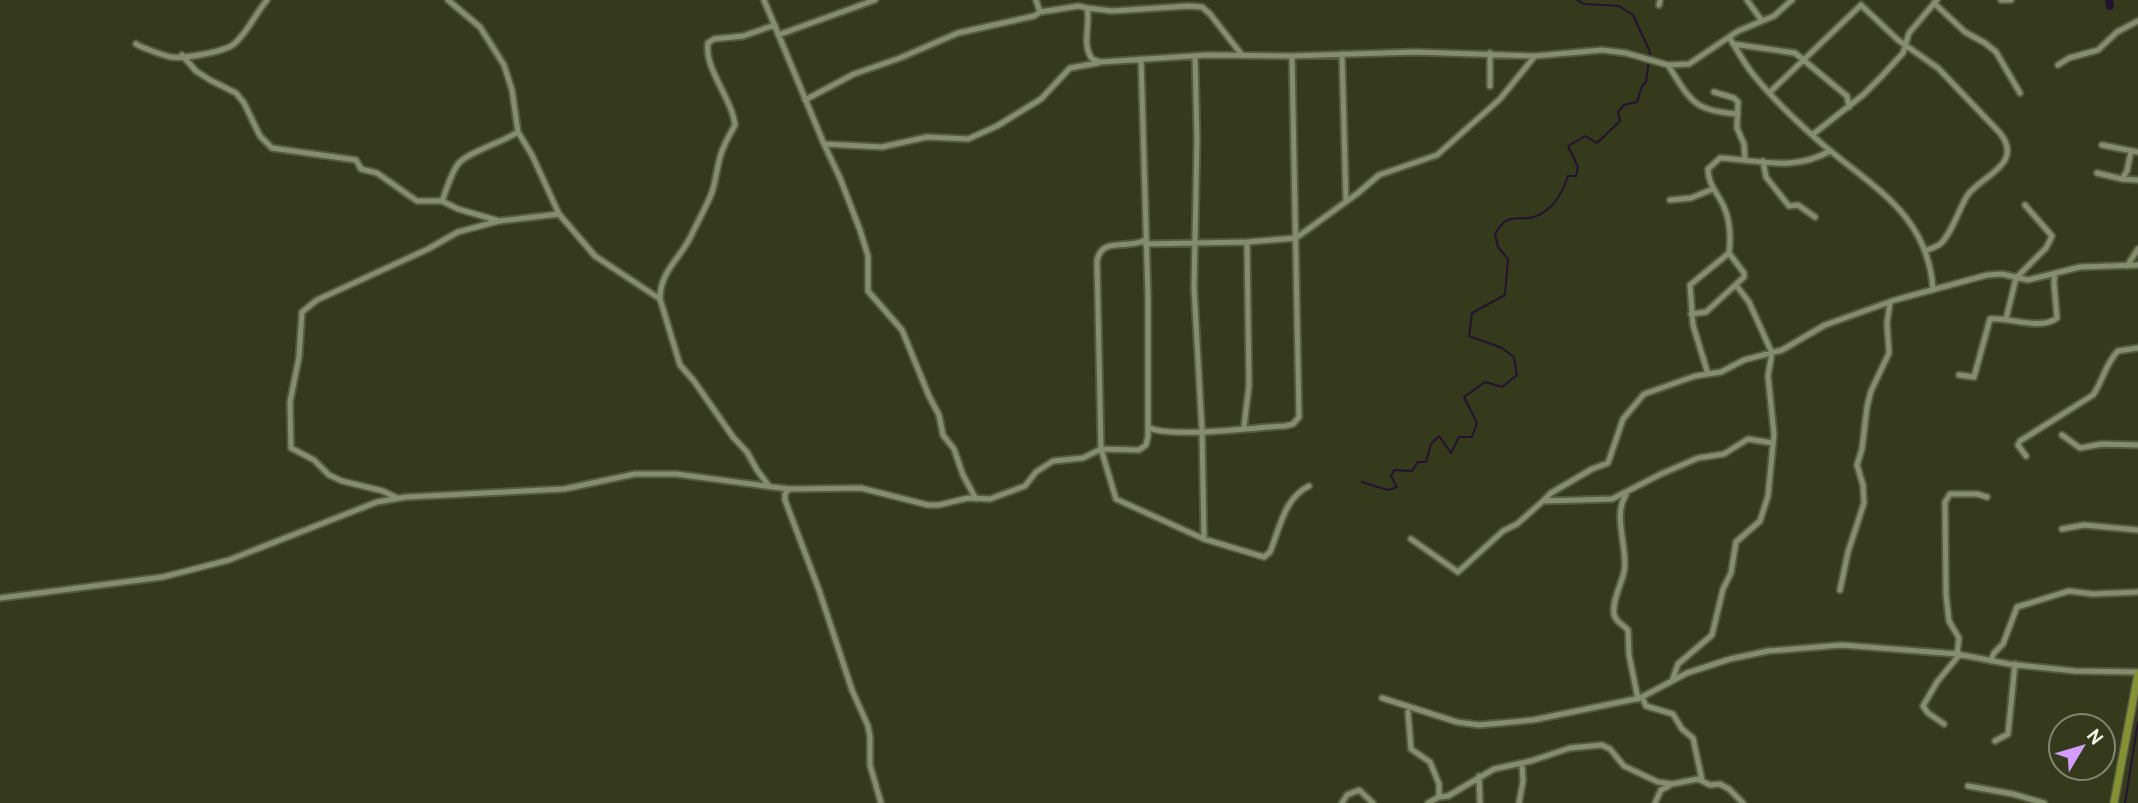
<svg xmlns="http://www.w3.org/2000/svg" width="2138" height="803" font-family="Overpass,sans-serif">
	<style>
		.lines { fill: none; stroke-linecap: round; stroke-linejoin: round }
		.stream { stroke: #231230; stroke-width: 2 }
		.river { stroke: #231230; stroke-width: 8 }
		.minor-casing { stroke: #55593e; stroke-width: 9 }
		.major-casing { stroke: #55593e; stroke-width: 10 }
		.minor { stroke: #868d6c; stroke-width: 5 }
		.major { stroke: #859133; stroke-width: 7 }
	</style>
	<rect width="100%" height="100%" fill="#353a1d"/>
	<g class="lines">
		<path class="stream" d="M1362 482 1388 490 1397 487 1391 476 1394 470 1412 471 1418 462H1426L1431 444 1439 436 1451 453 1459 437H1472L1477 423 1464 397 1485 382 1502 387 1517 375 1514 357 1502 348 1469 336 1472 313 1505 295 1508 259 1498 247 1495 234C1498 230 1501 223 1506 221 1512 217 1520 219 1528 218 1549 216 1562 195 1568 176H1576L1578 167 1568 146 1585 136 1597 143 1620 121 1618 112 1624 105 1637 102 1642 86 1646 82 1650 52 1633 15 1619 6 1584 4 1577 0
			M2125 803 2138 722"/>
		<path class="river" d="M2109 0 2110 6"/>
		<g class="minor-casing">
			<path id="minor" d="M448 0 480 27 504 65 512 90 518 132 532 155 559 214 595 256 660 299
				M764 0 824 144 840 178 860 230 868 256V291L902 330 929 396 939 415 943 435 954 449 963 475 976 499
				M1036 0 1040 12 1079 6 1087 8C1091 26 1081 42 1092 59L1101 62 1207 55 1292 56 1415 52 1535 56 1602 50 1626 53 1668 65 1689 64 1738 31 1774 16 1792 0
				M1747 0 1762 21
				M2001 0H2011
				M1934 3 1965 32 1985 43 1996 52 2020 93
				M1659 5 1660 0
				M1087 8 1112 11 1189 6 1202 7 1210 14 1242 55
				M778 35 875 0
				M1729 37C1736 48 1742 59 1749 69 1767 93 1790 115 1812 135 1865 184 1928 209 1933 290
				M136 44C140 47 165 56 171 57 183 59 224 52 234 44 248 32 255 14 267 0
				M1733 44 1795 53 1847 96 1849 107
				M1490 53V86
				M1342 54 1346 202
				M182 55 196 71 210 80 236 93 244 103 260 136 272 148 356 160 361 169 377 173 417 201H442L458 209 496 220
				M1195 57 1197 139 1194 288 1202 431 1204 539
				M1668 65C1691 101 1693 111 1738 114
				M2058 65 2069 58 2098 50 2117 32 2138 21
				M1714 92 1734 98 1738 102 1737 128 1744 144 1745 159
				M1769 93 1861 5 1898 40 1938 68 2000 133C2025 165 1980 176 1967 196 1959 209 1951 235 1940 244 1936 247 1930 249 1925 251
				M805 100 854 74 900 58 958 33 1034 16 1040 12
				M1812 135 1863 95 1881 77 1903 53 1909 33 1937 0
				M824 144 882 147 927 137 968 139 997 126 1041 99 1070 68 1098 63
				M2102 145 2138 152
				M1763 161 1766 177 1789 206 1798 205 1815 217
				M2097 173 2122 179 2138 180
				M2122 179 2127 171 2131 151
				M1670 200 1691 198 1713 189
				M442 201C447 189 450 175 458 164 466 153 503 142 518 132
				M1145 240C1129 250 1101 236 1097 261L1101 449 1116 499 1204 539 1264 557 1270 552C1280 528 1284 498 1309 486
				M1145 244 1247 242 1296 238 1358 193 1379 175 1437 155 1500 99 1535 56
				M2127 266 2138 249
				M1691 314 1706 312 1744 277V273L1729 253
				M2006 319 2016 278 2046 248 2052 236 2025 205
				M1708 374 1693 325 1690 285 1729 253C1731 239 1730 220 1724 207 1718 193 1708 185 1708 169L1720 158C1760 160 1793 172 1830 151
				M1959 375 1974 377 1990 319C2010 317 2040 331 2057 318L2054 283 2055 273
				M1148 427C1168 439 1257 427 1285 426L1293 424 1299 417 1292 56
				M1244 427 1249 385 1247 242
				M2062 435 2080 448 2102 444 2138 445
				M2026 456 2018 445 2020 441 2093 395C2103 381 2105 364 2118 351L2138 348
				M769 486 757 470 747 452 733 437 694 381 680 365 660 299C660 271 680 259 691 236 698 221 706 208 712 192 716 180 717 167 721 154 724 144 730 134 735 125 732 98 704 69 708 43L714 39 743 36 775 25
				M789 489 785 494V500L819 590 852 690 868 726 870 737V765L881 803
				M1626 495C1612 515 1629 551 1624 572 1622 583 1612 600 1614 614 1615 622 1624 625 1628 630L1629 655 1638 699
				M397 498 383 491 342 481 329 475 314 460 291 448 290 402 299 357 302 312 317 300 428 249 458 232 499 221 559 214
				M1543 501 1551 493 1592 469 1608 463 1623 419 1644 394 1695 376 1721 372 1744 360 1782 350 1825 325 1895 300 1987 275 2002 274 2028 280 2080 267 2138 265
				M2062 529 2084 525 2138 530
				M1411 539 1458 572 1503 531 1517 524 1543 501 1612 499 1661 474 1698 458 1724 454 1748 439 1773 443
				M1840 590 1848 552 1864 503 1863 485 1857 465 1862 449 1867 407 1871 391 1889 353 1887 323 1890 303
				M0 598 163 577 229 560 377 502 406 497 564 489 635 474H676L789 489 861 488 928 505H939L968 498 990 499 1025 486 1036 472 1053 461 1083 458 1101 449 1139 450 1146 445 1148 436V297L1141 59
				M1957 654 1959 638 1949 621 1946 595 1945 502 1950 494H1977L1987 497
				M1991 661 1994 653 2003 644 2017 607 2069 591 2093 594 2138 592
				M1672 681 1678 664 1712 635 1723 589 1731 573 1736 542 1760 521 1768 496 1774 434 1768 376 1772 353 1749 302 1736 285
				M1642 697 1646 706 1673 714 1682 729 1693 738 1702 780
				M1382 698 1457 722 1479 725 1533 720 1640 698 1687 673 1730 659 1768 651 1842 645 1957 654 2009 664 2075 671 2138 672
				M1408 712 1411 749 1430 762 1439 784V797L1428 803
				M1944 724 1928 713 1923 706 1937 682 1960 654
				M1995 741 2008 734 2015 664
				M1479 776 1480 803
				M1968 786 2013 794 2044 803
				M1439 797 1448 796 1494 769 1531 761 1570 748 1602 745 1610 749 1624 766 1658 782 1672 784 1698 779 1710 785 1720 784 1729 789 1743 803
				M1342 803 1347 795 1359 790 1373 803
				M1519 803 1523 781 1522 763
				M1655 803 1661 790 1669 786"/>
		</g>
		<g class="major-casing">
			<path id="major" d="M2114 803 2138 674"/>
		</g>
		<use href="#minor" class="minor"/>
		<use href="#major" class="major"/>
	</g>
	<g transform="translate(2082 747) rotate(52)"><circle r="33" fill="#353a1d" stroke="#81866d" stroke-width="2"/>
	<path d="M0-5L12 26L0 18L-12 26Z" fill="#d29dfd"/>
	<text y="-10" font-size="19" font-weight="bold" text-anchor="middle" fill="#f3f7e5">N</text>
	</g>
</svg>
